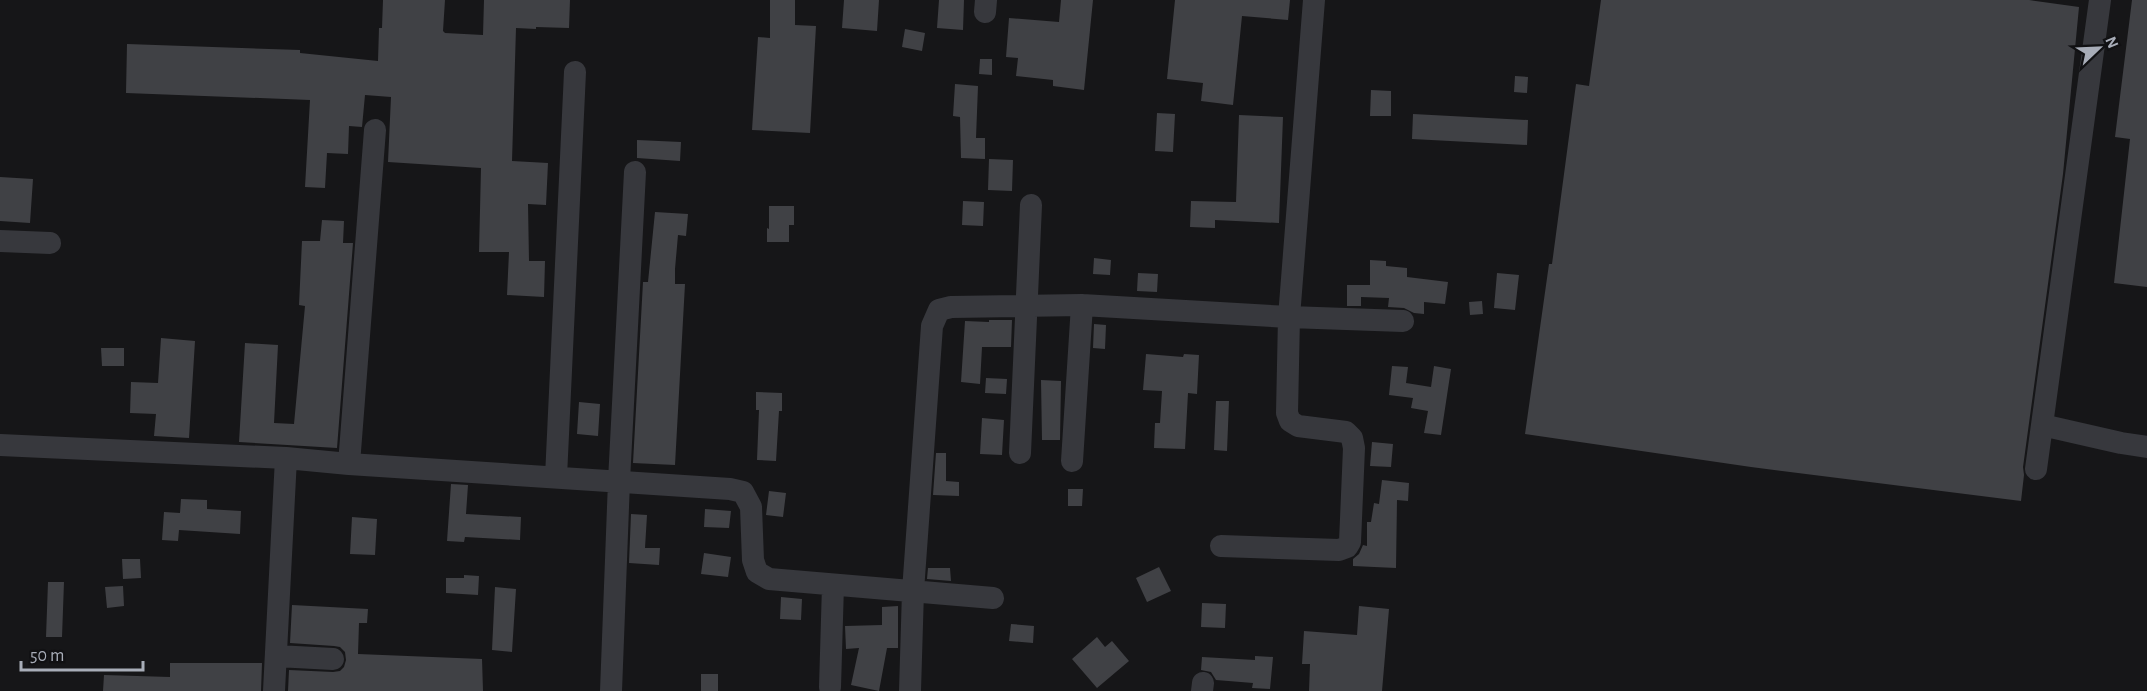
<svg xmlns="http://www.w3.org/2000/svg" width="2147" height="691" font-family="'Alegreya Sans',sans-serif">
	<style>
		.building { fill: #404145 }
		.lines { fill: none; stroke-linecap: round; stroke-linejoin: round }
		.minor { stroke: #37383d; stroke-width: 22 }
	</style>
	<rect width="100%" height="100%" fill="#161618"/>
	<path class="building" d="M383 0H445L443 31 445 33 483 35 484 0H570L569 28 536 27V29L516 28 512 161 548 163 546 205 528 204 529 261H545L544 297 507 295 509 252H479L481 168 388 162 391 97 365 95 362 127 349 126 348 154 327 153 325 188 305 187 310 100 126 93 127 44 300 50V53L378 61 379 28H382Z
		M770 0H795V25L816 26 810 133 752 130 758 37 770 38Z
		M844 0H879L877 31 842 28Z
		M939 0H964L963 30 937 28Z
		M1061 0H1093L1084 90 1053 86V80L1016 76 1018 58 1006 57 1009 18 1059 22Z
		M1175 0H1290L1288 20 1242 16 1233 105 1201 101 1203 83 1167 79Z
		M1601 0H2029L2079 7 2063 174 2023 467 2024 475 2021 501 1751 467 1525 434 1549 264H1552L1576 84 1589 86Z
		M2132 0H2147V287L2114 283 2130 139 2115 137Z
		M905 29 925 33 922 51 902 47Z
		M980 59H992V75L979 74Z
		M1515 76 1528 77 1527 93 1514 92Z
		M955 84 978 86 976 138H985V159L961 158 960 117 953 116Z
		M1371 90 1391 91V116H1370Z
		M1157 113 1175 114 1173 152 1155 151Z
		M1413 114 1528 120 1527 145 1412 139Z
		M1239 115 1283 117 1279 223 1215 220V228L1190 227 1191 201 1236 202Z
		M637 140 681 142 680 161 637 158Z
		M989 159 1013 160 1012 191 988 190Z
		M0 177 33 179 30 223 0 221Z
		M963 201 984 202 983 226 962 225Z
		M769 206H794V225H789V242H767V228L769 229Z
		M655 212 688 214 686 236 678 235 675 269V284H685L675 465 633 463 643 282H648Z
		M322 220 344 221 343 243H353L337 448 239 442 245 343 278 345 274 423 294 424 305 306 299 305 302 241H320Z
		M1094 258 1111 260 1110 275 1093 274Z
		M1370 260 1386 261V266L1407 268V277L1448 282 1445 304 1424 302V314L1414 313 1404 308 1388 307 1389 298 1361 297V306H1347V285H1370Z
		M1138 273 1158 274 1157 292 1137 291Z
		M1497 273 1519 275 1515 310 1494 308Z
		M1482 301 1483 314 1470 315 1469 302Z
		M989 320H1012L1011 347H982L980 384 961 382 965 321 989 322Z
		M1094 324 1106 325 1105 349 1093 348Z
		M161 338 195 341 189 438 154 436 156 414 130 413 131 382 158 383Z
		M101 348H124V366H102Z
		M1146 354 1183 357 1184 354 1199 355 1197 394 1188 393 1185 449 1154 448 1155 423H1160L1162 391 1143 390Z
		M1392 366 1408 367 1406 383 1431 387 1434 366 1451 369 1441 435 1424 433 1428 411 1411 408 1413 398 1389 395Z
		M986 378 1007 379 1006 394 985 393Z
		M1041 380 1061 381 1060 440H1042Z
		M756 392 782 393V411H779L776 461 757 460 759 410H756Z
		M1216 401H1229L1227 451 1214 450Z
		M579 402 600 404 598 436 577 434Z
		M982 418 1004 420 1002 455 980 454Z
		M1372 442 1393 444 1391 467 1370 466Z
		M936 453H946V481L959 482V496L933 495Z
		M1382 480 1409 483 1408 501 1397 500 1396 568 1353 566V559L1359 554 1363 545 1367 546V522H1371L1374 503 1379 504Z
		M451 484 468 485 466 514 521 517 520 540 465 537 464 542 447 541Z
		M1068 489H1083L1082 506H1068Z
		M769 491 786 493 783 517 766 515Z
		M181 499 207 500V509L241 511 240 534 179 530 178 541 162 540 164 512 180 513Z
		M705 509 731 511 729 528 704 527Z
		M631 514 647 515 645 548H660L659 565 629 563Z
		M352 517 377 519 375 555 350 554Z
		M704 553 731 557 728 577 701 574Z
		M122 559H140L141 578 123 579Z
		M1159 567 1171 591 1147 602 1136 578Z
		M928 568H950L951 581 927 579Z
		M464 575 479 576 478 595 446 593V578H464Z
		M48 582H64L62 637H46Z
		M123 586 124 606 107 608 105 587Z
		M495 587 516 589 512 652 492 650Z
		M781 597 802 599 801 620 780 619Z
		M1202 603 1226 604 1225 628 1201 627Z
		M292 605 368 609 367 623H359L358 654 482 659 483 691H288L289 670 333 672 340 671 344 667 346 660 345 652 340 647 334 646 290 643Z
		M898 606V648H887L879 691 851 685 859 648 846 649 845 626 882 625V607Z
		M1359 606 1389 609 1382 691H1309L1310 664H1302L1304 631 1357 635Z
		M1011 624 1034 626 1033 643 1009 641Z
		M1097 637 1105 647 1112 641 1129 661 1097 688 1072 659Z
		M1255 656 1273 657 1270 689 1252 688 1253 683 1216 680 1211 672 1201 670 1202 657 1255 660Z
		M170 663H262L261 691H103L104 675 170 677Z
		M701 674H718V691H701Z"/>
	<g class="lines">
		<path class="minor" d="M985 12 986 0
			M0 241 50 243
			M2042 425 2121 443 2147 447
			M0 445 286 458 349 464 730 489 743 492 751 507 753 560 757 572 769 579 993 598
			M1020 453 1031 205
			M1072 461 1082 305
			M349 464 375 130
			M2036 469 2100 0
			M556 477 575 72
			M1221 546 1339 550 1347 547 1350 542 1354 448 1352 438 1346 432 1298 426 1290 421 1287 413 1289 317 1314 0
			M277 656 333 659
			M830 687 833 585
			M274 691 286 458
			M611 691 619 481 635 172
			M910 691 913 591 932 326 939 310 951 307 1082 305 1289 317 1403 321
			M1202 691 1203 683"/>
	</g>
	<g transform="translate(2099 48) rotate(67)" stroke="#111113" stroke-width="4.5" paint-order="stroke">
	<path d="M0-4.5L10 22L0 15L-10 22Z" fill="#a8adb8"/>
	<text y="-9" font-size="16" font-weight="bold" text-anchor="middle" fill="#a8adb8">N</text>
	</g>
	<path d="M21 661v9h122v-9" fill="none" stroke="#a8adb8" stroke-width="3"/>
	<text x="30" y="661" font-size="18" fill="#a8adb8" stroke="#111113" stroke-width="4.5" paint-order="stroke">50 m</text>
</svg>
